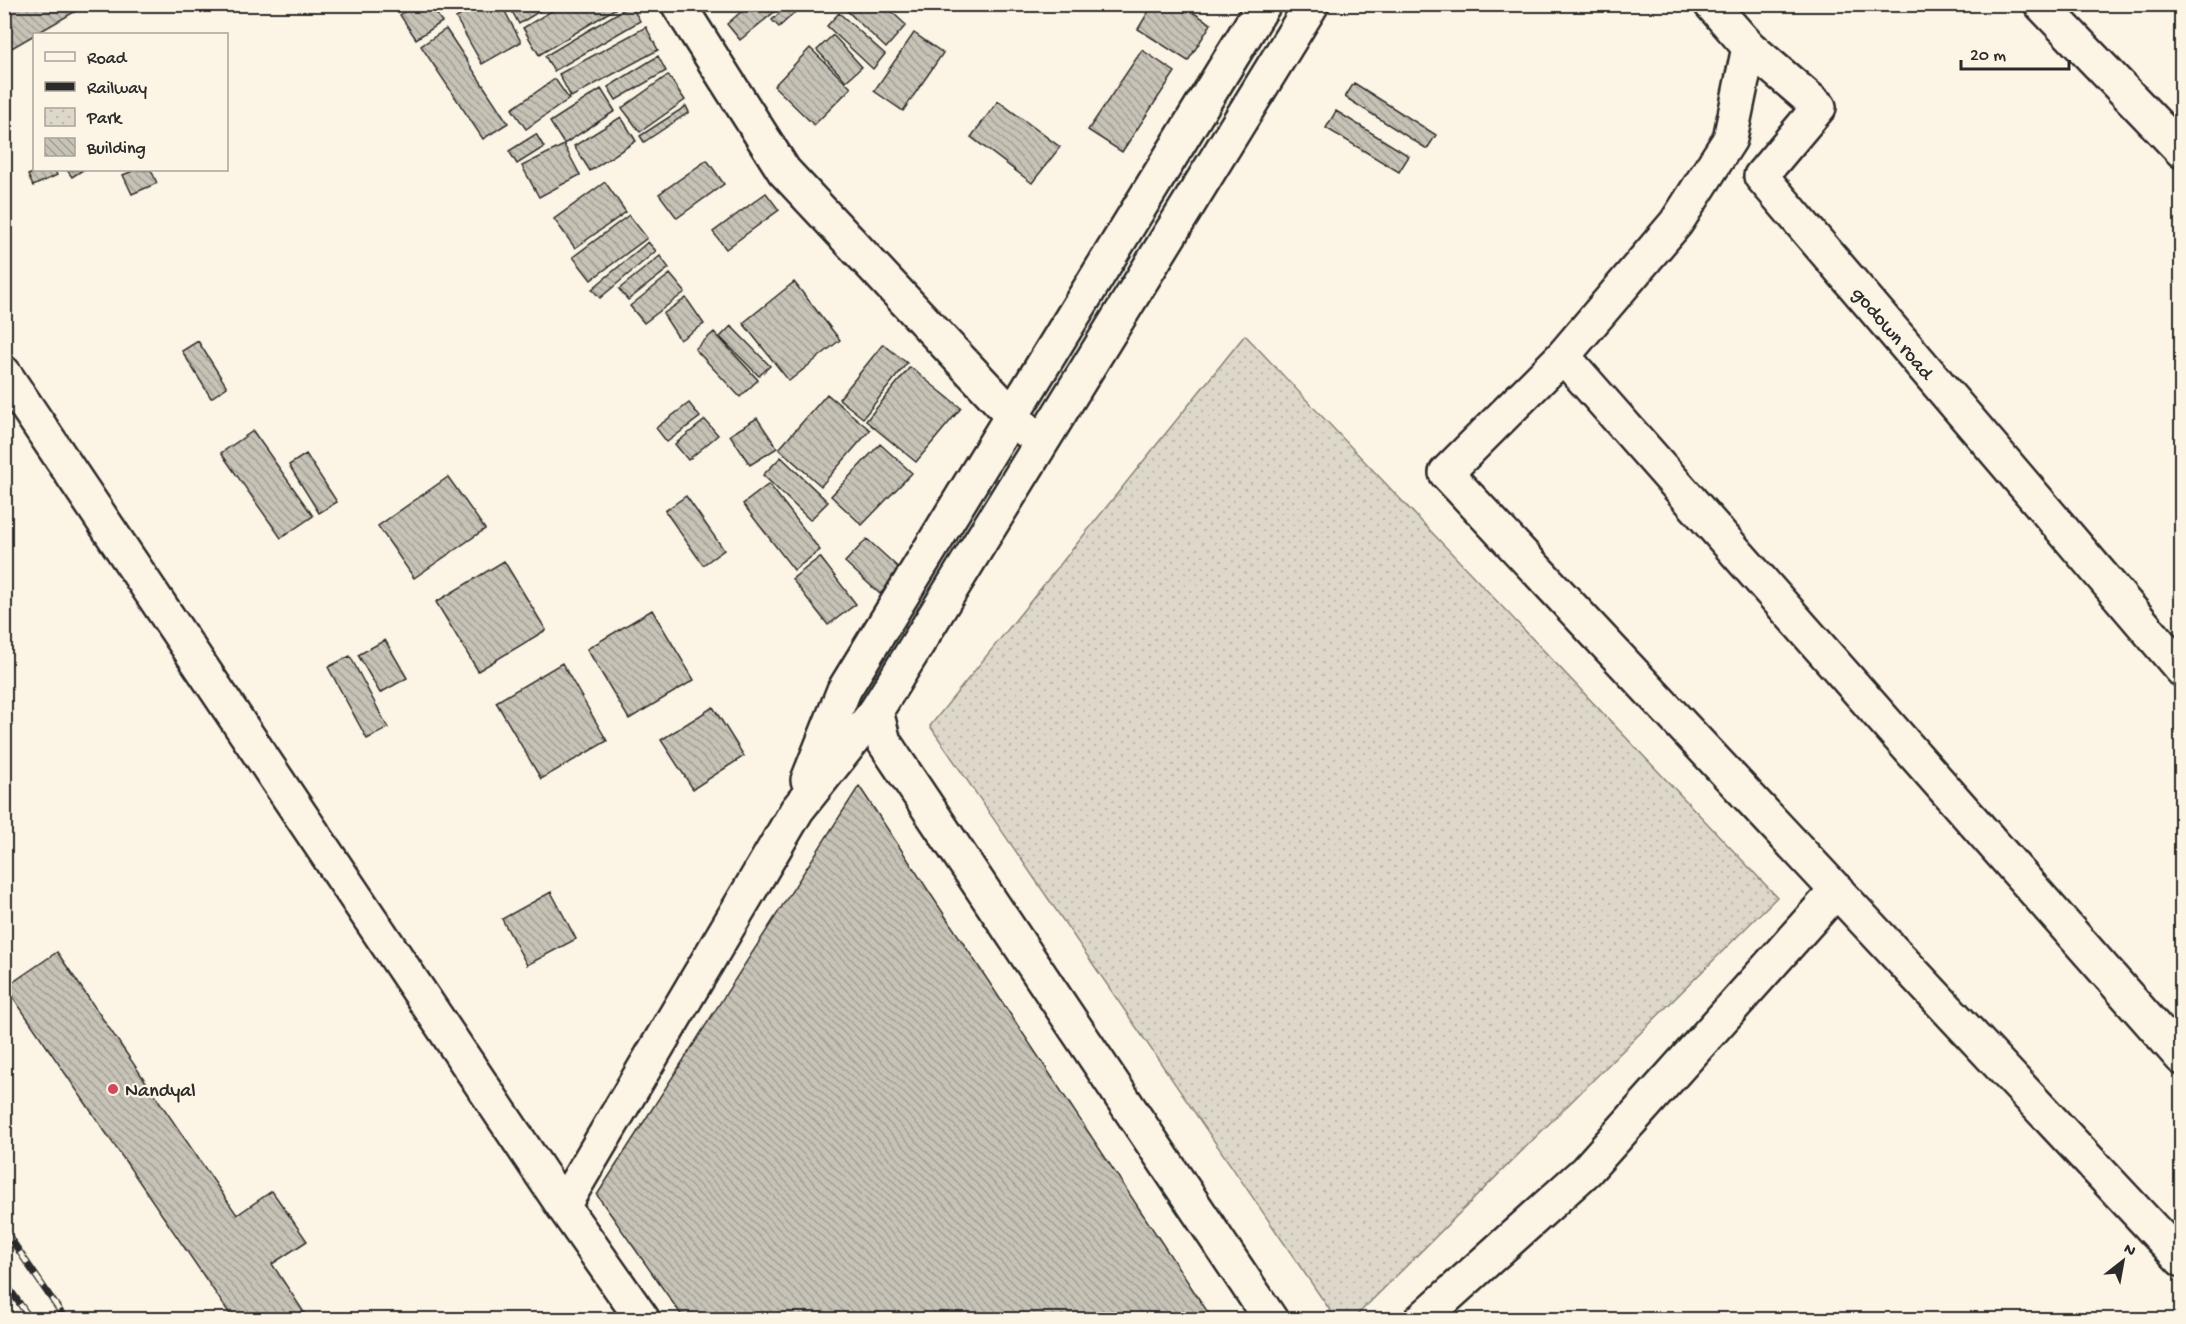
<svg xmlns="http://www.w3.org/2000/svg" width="2186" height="1324" font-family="'Gochi Hand',sans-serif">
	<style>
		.park { fill: url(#park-dots); stroke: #84827a; stroke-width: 1.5 }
		.building { fill: url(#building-back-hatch); stroke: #2b2b2b; stroke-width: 1.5 }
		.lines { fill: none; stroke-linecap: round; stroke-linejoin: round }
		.minor-casing { stroke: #2b2b2b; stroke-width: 38 }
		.tertiary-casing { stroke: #2b2b2b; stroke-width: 38 }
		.minor { stroke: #fcf5e5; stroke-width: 33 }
		.tertiary { stroke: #fcf5e5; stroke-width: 33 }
		.rail-casing { stroke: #2b2b2b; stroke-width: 7 }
		.rail { stroke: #fcf5e5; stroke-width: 4.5; stroke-dasharray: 14; stroke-linecap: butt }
		.poi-dot { fill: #d1495b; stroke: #fcf5e5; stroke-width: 2 }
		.labels { text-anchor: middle; stroke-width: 4.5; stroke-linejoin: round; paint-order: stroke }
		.street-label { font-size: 20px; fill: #2b2b2b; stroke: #fcf5e5 }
		.poi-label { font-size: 20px; fill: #2b2b2b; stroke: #fcf5e5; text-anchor: start }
	</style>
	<defs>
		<pattern id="park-dots" width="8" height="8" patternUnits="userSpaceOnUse" patternTransform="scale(1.5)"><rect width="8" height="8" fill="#ded8ca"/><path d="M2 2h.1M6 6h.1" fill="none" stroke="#bfbaae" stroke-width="1.8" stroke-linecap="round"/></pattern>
		<pattern id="building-back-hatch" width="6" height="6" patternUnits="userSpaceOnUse" patternTransform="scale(1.5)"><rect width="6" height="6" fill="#c8c3b7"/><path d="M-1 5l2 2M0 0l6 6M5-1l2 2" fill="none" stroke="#a39f95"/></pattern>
	</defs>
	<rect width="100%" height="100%" fill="#fcf5e5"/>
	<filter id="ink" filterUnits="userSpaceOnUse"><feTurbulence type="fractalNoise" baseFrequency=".0167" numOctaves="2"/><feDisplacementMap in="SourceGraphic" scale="12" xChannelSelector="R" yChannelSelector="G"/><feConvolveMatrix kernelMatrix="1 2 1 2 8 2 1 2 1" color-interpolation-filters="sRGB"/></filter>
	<g filter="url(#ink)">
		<path class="park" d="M1245 335 1777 897 1353 1319H1336L930 726Z"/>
		<path class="building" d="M4 4H88L10 49 4 39Z
			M416 4H430L442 22 416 39 400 15Z
			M480 4H501L521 42 482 64 456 18Z
			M508 4H551L519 24Z
			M563 4H623L539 55 523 28Z
			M750 4H784L740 40 727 24Z
			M789 4H804L779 27 772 20Z
			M849 4H883L906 25 886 48 845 9Z
			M1153 4H1180L1211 24 1188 61 1138 29Z
			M1549 4H1562L1559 11Z
			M631 5 640 21 554 71 545 56Z
			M839 13 885 54 873 69 827 26Z
			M646 27 658 50 571 97 559 74Z
			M446 29 508 123 483 139 421 46Z
			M914 33 943 53 903 111 874 91Z
			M833 35 862 67 846 81 817 50Z
			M810 48 851 88 814 125 774 86Z
			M1142 50 1175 72 1122 152 1088 130Z
			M658 56 666 71 616 100 608 87Z
			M668 75 685 100 640 132 622 108Z
			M555 79 569 99 526 129 512 109Z
			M1354 83 1436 135 1427 149 1345 97Z
			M601 89 615 111 564 144 550 122Z
			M998 101 1060 147 1032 183 971 137Z
			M686 106 689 112 644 142 640 136Z
			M1336 111 1409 156 1399 172 1326 128Z
			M621 117 636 141 590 171 574 146Z
			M536 134 544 147 517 164 509 151Z
			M564 145 580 175 539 197 522 166Z
			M707 160 724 184 677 218 659 194Z
			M41 170H55L57 175 33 186 28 175Z
			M67 170H83L72 177Z
			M135 170H151L157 183 132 194 123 175Z
			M605 182 626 212 575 248 554 219Z
			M766 193 779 210 726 249 713 232Z
			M629 215 647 238 591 280 573 257Z
			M648 242 656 251 600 298 592 289Z
			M660 256 669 268 628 300 619 289Z
			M670 274 685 292 644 323 630 306Z
			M794 282 840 340 789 381 743 323Z
			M686 298 704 324 680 340 663 314Z
			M731 326 770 366 759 376 720 337Z
			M714 332 758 380 740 397 695 349Z
			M198 341 227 387 211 398 182 351Z
			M883 344 907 363 863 418 839 399Z
			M910 367 961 408 916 462 866 421Z
			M827 394 870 430 821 486 779 449Z
			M689 403 700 417 667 442 656 428Z
			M757 418 777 448 750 465 730 435Z
			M705 420 718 435 688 460 675 444Z
			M253 431 313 516 281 538 221 453Z
			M880 444 912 473 862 525 831 496Z
			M306 454 337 502 319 513 289 465Z
			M781 457 828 502 810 520 763 475Z
			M448 477 485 529 414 578 378 526Z
			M769 484 820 550 794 570 743 504Z
			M686 496 724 550 703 565 665 511Z
			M867 539 902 571 880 594 845 562Z
			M820 557 856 604 828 625 792 579Z
			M504 561 546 630 478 671 436 602Z
			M652 610 694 680 629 719 587 649Z
			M385 640 407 678 380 693 358 655Z
			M350 656 388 728 367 739 328 667Z
			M562 663 607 741 541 779 496 702Z
			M713 707 744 756 693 789 661 740Z
			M859 786 1213 1320H685L597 1195Z
			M551 892 576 939 527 965 502 919Z
			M57 952 237 1215 272 1191 307 1241 272 1264 309 1320H234L6 987Z"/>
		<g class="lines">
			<g class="minor-casing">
				<path id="minor" d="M1711 4 1749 47 1819 107 1761 176 2182 670
					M2041 4 2182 151
					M1749 47 1730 139 1676 223 1563 356 1446 473 2182 1260
					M1563 356 2182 1058
					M876 711 884 742 1271 1320
					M1421 1320 1586 1171 1837 890"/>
			</g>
			<g class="tertiary-casing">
				<path id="tertiary" d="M678 4 784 171 1027 431
					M4 373 563 1206 643 1320
					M808 780 844 690 1264 4
					M563 1206 797 810 876 711 1312 4"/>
			</g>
			<use href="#minor" class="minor"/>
			<use href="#tertiary" class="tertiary"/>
			<g class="rail-casing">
				<path id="rail" d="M4 1229 66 1320
					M4 1281 31 1320"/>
			</g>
			<use href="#rail" class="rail"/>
		</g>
	</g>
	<circle class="poi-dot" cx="113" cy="1089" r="6"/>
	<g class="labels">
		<g class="street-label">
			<text transform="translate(1894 332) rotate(50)" y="7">godown road</text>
		</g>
		<g class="poi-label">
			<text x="125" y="1096">Nandyal</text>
		</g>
	</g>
	<rect width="2186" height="1324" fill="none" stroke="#fcf5e5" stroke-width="24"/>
	<rect x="12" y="12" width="2162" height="1300" fill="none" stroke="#2b2b2b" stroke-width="2" filter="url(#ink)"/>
	<rect x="33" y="33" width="195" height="138" fill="#fcf5e5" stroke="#a8a49b" stroke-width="1.5"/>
	<rect x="45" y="52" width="30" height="9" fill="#fcf5e5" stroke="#a8a49b" stroke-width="1.5"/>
	<text x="87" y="63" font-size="18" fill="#2b2b2b">Road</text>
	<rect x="45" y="82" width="30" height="9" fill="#2b2b2b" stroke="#a8a49b" stroke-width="1.5"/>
	<text x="87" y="93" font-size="18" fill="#2b2b2b">Railway</text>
	<rect x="45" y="108" width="30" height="18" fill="url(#park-dots)" stroke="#a8a49b" stroke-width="1.5"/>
	<text x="87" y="123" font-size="18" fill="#2b2b2b">Park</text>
	<rect x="45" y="138" width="30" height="18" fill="url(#building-back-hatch)" stroke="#a8a49b" stroke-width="1.5"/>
	<text x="87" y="153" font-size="18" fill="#2b2b2b">Building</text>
	<g transform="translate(2123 1261) rotate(31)" stroke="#fcf5e5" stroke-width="4.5" paint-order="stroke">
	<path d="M0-4.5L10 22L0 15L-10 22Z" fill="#2b2b2b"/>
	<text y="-9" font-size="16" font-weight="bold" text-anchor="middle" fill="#2b2b2b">N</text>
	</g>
	<path d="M1961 60v9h108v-9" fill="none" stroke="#2b2b2b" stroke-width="3"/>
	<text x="1970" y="60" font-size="18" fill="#2b2b2b" stroke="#fcf5e5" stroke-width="4.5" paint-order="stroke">20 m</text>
</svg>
